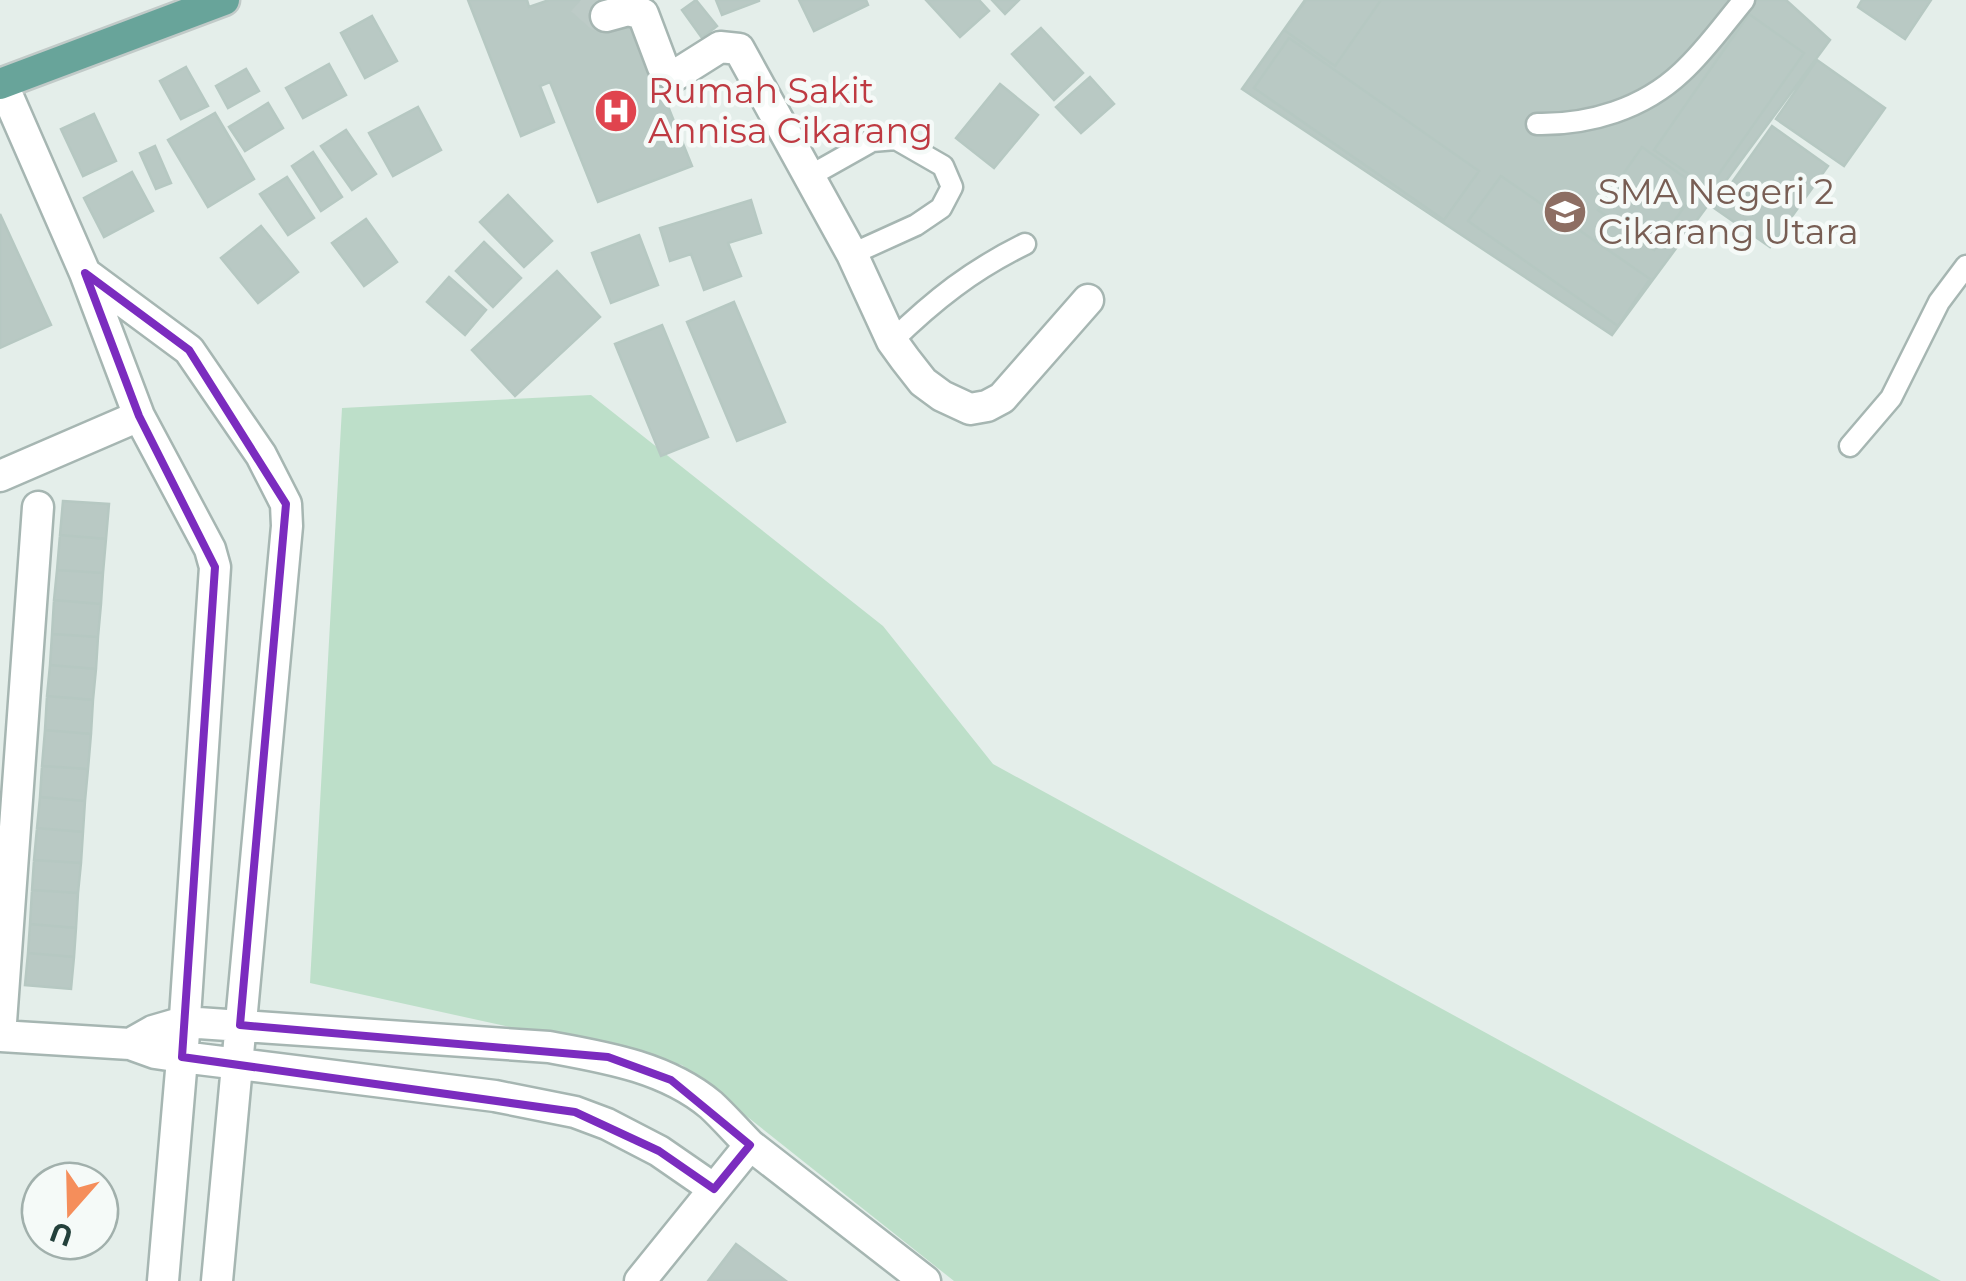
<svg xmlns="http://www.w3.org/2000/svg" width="1966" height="1281" font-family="Montserrat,sans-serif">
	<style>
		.green { fill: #bddfc9 }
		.building { fill: #b9c9c4; stroke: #b6c8c2; stroke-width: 2.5 }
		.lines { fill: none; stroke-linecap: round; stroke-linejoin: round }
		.minor-tunnel { stroke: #bdcbc7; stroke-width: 30; stroke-dasharray: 30 15; stroke-linecap: butt }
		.service-casing { stroke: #a6b6b2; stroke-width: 25 }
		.minor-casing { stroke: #a6b6b2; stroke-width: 35 }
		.primary-casing { stroke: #c1cac8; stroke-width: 35 }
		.service { stroke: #fff; stroke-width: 20 }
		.minor { stroke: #fff; stroke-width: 30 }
		.primary { stroke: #68a49a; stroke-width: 30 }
		.marked { fill: none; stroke: #7b2cbf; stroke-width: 8; stroke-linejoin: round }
		.labels { text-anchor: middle; stroke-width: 9; stroke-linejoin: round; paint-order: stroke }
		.health-label { font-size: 35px; fill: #be3a42; stroke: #f5faf8; text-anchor: start }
		.education-label { font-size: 35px; fill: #785e54; stroke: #f5faf8; text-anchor: start }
	</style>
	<rect width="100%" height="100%" fill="#e4eeea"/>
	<path class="green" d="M591 395 883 626 993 764 1941 1281H954L682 1065 310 983 342 408Z"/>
	<path class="building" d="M468 0H527L529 7 549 0H619L641 18 653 69 692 166 598 202 550 82 540 86 554 122 521 136Z
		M696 0 717 26 702 38 682 10Z
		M716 0H759V1L722 15Z
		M799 0H866L868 5 814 31Z
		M926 0H979L989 11 960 37Z
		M992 0H1019L1005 14Z
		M1305 0H1786L1830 40 1612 335 1242 89Z
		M1306 0H1381L1335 66 1284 30Z
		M1862 0H1931L1905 39 1858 7Z
		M1749 14 1804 53 1709 188 1654 150Z
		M372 16 397 61 365 78 341 33Z
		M1041 28 1083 73 1054 100 1012 54Z
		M1289 38 1479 171 1444 220 1254 88Z
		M1817 60 1885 108 1844 166 1776 119Z
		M329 64 346 95 303 118 286 88Z
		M186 67 208 106 181 119 160 81Z
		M246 69 259 91 228 108 216 86Z
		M1090 77 1114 104 1081 133 1056 107Z
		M1000 84 1038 115 994 168 956 138Z
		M268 103 283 128 245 151 229 127Z
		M418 107 441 150 393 176 369 133Z
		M215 113 254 179 208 207 168 140Z
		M94 114 116 161 83 176 61 129Z
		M1772 126 1828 166 1770 247 1714 208Z
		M346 130 376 174 352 190 321 146Z
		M155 146 171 183 156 189 140 153Z
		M1642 147 1698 187 1654 250 1598 210Z
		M313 152 342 197 321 211 292 166Z
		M132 172 153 211 104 237 84 198Z
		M1501 176 1650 279 1618 326 1468 221Z
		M287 177 314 218 288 235 260 194Z
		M508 195 552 241 524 267 480 222Z
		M751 200 761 233 728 243 741 276 704 290 691 254 670 261 660 228Z
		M0 214 51 325 0 348Z
		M366 219 397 262 364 286 332 243Z
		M261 226 298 272 258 303 221 258Z
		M639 235 658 285 611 303 592 253Z
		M484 242 521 278 493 307 456 271Z
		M557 271 600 317 515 396 472 350Z
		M449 277 486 310 465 335 427 302Z
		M734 302 785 422 737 441 687 322Z
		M662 325 708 437 661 456 615 344Z
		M63 501 109 504 106 539 60 535Z
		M60 535 106 539 103 573 57 570Z
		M57 570 103 573 101 604 54 600Z
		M54 600 101 604 98 637 52 634Z
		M52 634 98 637 96 669 50 665Z
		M50 665 96 669 93 700 47 696Z
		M47 696 93 700 91 734 45 730Z
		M45 730 91 734 88 769 42 766Z
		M42 766 88 769 85 801 40 797Z
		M40 797 85 801 83 832 37 828Z
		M37 828 83 832 81 863 34 860Z
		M34 860 81 863 78 893 32 890Z
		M32 890 78 893 76 928 30 924Z
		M30 924 76 928 74 957 28 953Z
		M28 953 74 957 71 989 25 985Z
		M736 1244 786 1281H708Z"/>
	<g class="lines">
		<path class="minor-tunnel" d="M581 0 599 16H606"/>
		<g class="service-casing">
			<path id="service" d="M1537 124C1589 125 1643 109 1682 72 1705 51 1724 24 1744 0
				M808 177 872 141 896 139 943 166 952 187 941 208 916 225 852 254
				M892 341C934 300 972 270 1025 244
				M1850 446 1891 398 1939 302 1966 266"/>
		</g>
		<g class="minor-casing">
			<path id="minor" d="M606 16 628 10 643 14 663 67 674 76 720 47 739 49 852 254 892 341 905 359 923 382 942 396 970 409 987 406 1002 398 1088 300
				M2 83 85 273
				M0 476 139 416
				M0 1036 130 1044 155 1053 182 1057 495 1096 575 1112 607 1124 659 1151 714 1189
				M0 1036 38 507
				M130 1044 153 1031 184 1022 549 1047C604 1057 666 1067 711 1105 724 1117 737 1132 750 1145
				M163 1281 183 1047 215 567 210 549 139 416 85 273 189 350 261 455 286 504 287 526 217 1281
				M640 1281 750 1145 925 1281"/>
		</g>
		<g class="primary-casing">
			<path id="primary" d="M0 84 224 0"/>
		</g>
		<use href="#service" class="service"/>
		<use href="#minor" class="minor"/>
		<use href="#primary" class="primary"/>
	</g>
	<path class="marked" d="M85 273 189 350 286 504 240 1025 608 1057 671 1080 750 1145 714 1189 659 1151 575 1112 182 1057 215 567 139 416Z"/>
	<defs>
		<g id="hospital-disc" transform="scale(2.25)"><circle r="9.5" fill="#e0444e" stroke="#f5faf8"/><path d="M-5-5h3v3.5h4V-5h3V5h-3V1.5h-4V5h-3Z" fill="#fff"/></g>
		<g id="school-disc" transform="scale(2.25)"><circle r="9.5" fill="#8d6e63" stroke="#f5faf8"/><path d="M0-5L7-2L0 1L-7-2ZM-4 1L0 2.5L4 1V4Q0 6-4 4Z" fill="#fff"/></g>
	</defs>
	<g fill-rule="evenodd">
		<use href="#hospital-disc" x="616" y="111"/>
		<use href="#school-disc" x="1565" y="212"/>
	</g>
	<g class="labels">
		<g class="health-label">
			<text x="648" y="103">Rumah Sakit<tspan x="648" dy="40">Annisa Cikarang</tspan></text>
		</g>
		<g class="education-label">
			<text x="1598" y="204">SMA Negeri 2<tspan x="1598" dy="40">Cikarang Utara</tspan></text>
		</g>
	</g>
	<g transform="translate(70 1211) rotate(200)"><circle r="48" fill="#f5faf8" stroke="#a1b0ac" stroke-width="2.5"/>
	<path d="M0-8L18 38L0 25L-18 38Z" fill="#f58e5b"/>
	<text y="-15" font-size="28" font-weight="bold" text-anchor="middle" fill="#23403b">U</text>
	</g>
</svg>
